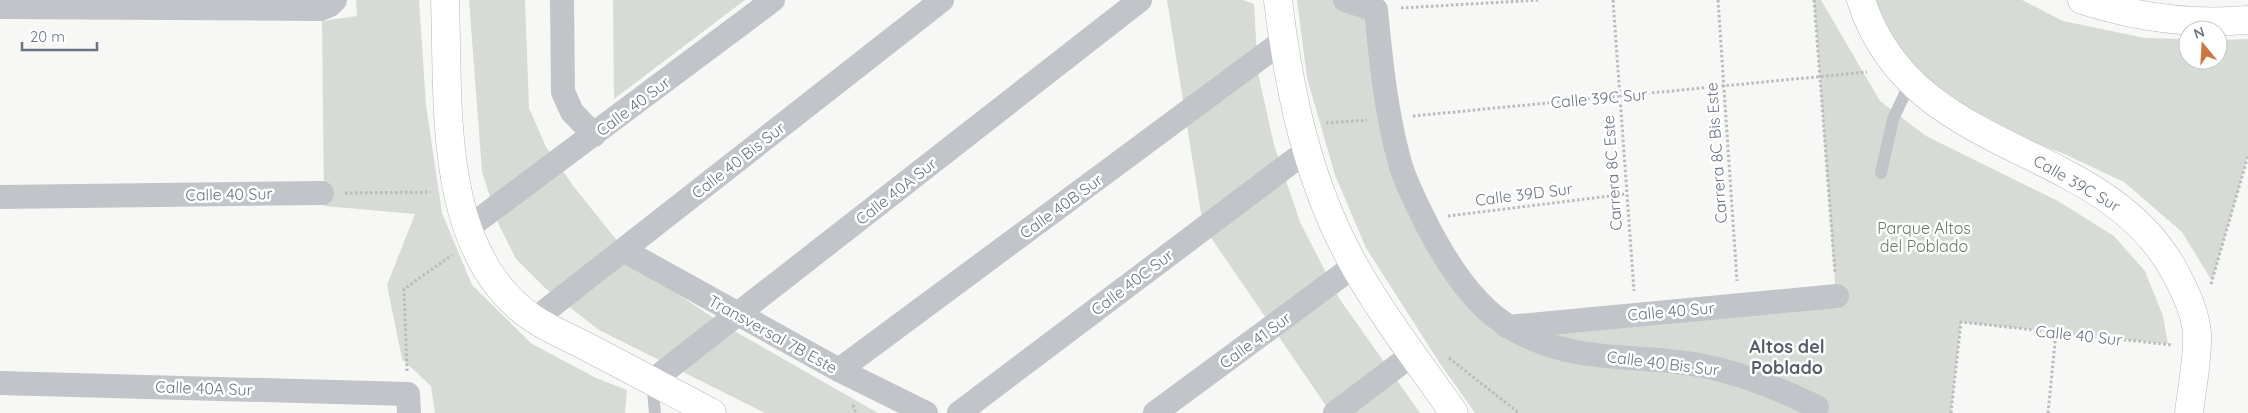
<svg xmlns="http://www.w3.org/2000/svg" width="2248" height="413" font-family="Quicksand,sans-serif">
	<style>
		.green { fill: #d6dcd5 }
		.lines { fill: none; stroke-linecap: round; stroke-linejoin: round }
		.secondary-casing { stroke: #b4b7bc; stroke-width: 29 }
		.path { stroke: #b9bbbe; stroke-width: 3; stroke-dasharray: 2.5 2.5; stroke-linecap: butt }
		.lane { stroke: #c1c4c8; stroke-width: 12 }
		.street { stroke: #c1c4c8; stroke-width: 24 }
		.secondary { stroke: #fff; stroke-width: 28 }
		.labels { text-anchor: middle; stroke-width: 5; stroke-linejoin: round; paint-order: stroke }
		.street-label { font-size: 16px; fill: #6a7482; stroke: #fff }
		.park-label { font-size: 16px; fill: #697a68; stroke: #fff }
		.neighbourhood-label { font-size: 18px; font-weight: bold; fill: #575e68; stroke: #fff }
	</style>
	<rect width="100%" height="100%" fill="#f7f7f5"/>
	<path class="green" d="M356 0H419L426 105 442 213 472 285 532 344 596 378 627 390 625 413H435L431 386 402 359 387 285 415 214 324 206 322 21 357 16Z
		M469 0H525L529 108 546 147 574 187 639 268 724 325 878 413H765L599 330 545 288 516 259 499 225 482 172Z
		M613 0H745L614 99Z
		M1167 0H1243L1254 4 1258 73 1274 145 1300 222 1339 298 1420 413H1331L1203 226Z
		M1297 0H1377L1376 10 1424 218 1506 327 1836 296 1814 0H1821L1880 101 1926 136 2058 201 2114 236 2145 271 2163 316 2168 344 1961 322 1951 413H1475L1439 362 1366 248 1335 175 1307 78Z
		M1874 0H2022L2063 21 2145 38 2188 39V60H2218V40L2248 39V156L2212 281 2182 232 2124 182 2062 153 2002 131 1915 70 1882 24Z"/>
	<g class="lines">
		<g class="secondary-casing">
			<path id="secondary" d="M445 0C449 104 436 253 534 319 552 331 573 339 591 349 632 370 672 392 712 413
				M1278 0C1289 92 1308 183 1354 265 1383 317 1420 364 1454 413
				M1861 0C1913 162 2107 138 2177 276 2186 293 2196 314 2197 334 2198 359 2192 387 2189 413
				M2082 0C2135 17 2192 25 2248 20"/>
		</g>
		<path class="path" d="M1613 0 1634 291
			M1718 0 1737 281
			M1814 0 1835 273
			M1401 8 1540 0
			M1413 116 1867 72
			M1326 123 1367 120
			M345 193 431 192
			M1448 216 1626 194
			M2211 284 2248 156
			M1449 358 1519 413
			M407 371 404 289 452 255
			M853 405 856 413
			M1951 413 1961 322 2172 345
			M2048 413 2056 333"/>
		<path class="lane" d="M1881 173 1893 119 1910 83
			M652 381 655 413"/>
		<path class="street" d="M562 0 563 92 572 112 594 135
			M1345 0 1376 10C1381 61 1386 113 1400 163 1406 185 1419 208 1429 229 1465 295 1498 337 1576 352 1618 360 1662 357 1704 366 1744 374 1780 389 1817 407
			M0 7 320 9 330 5 335 0
			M0 197 322 193
			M468 228 773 0
			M623 250 839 370 926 413
			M535 319 942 0
			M1508 327 1837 296
			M839 370 1283 41
			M652 381 1140 0
			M0 383 408 394 409 413
			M959 413 1305 152
			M1155 413 1354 266
			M1335 413 1413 354"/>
		<use href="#secondary" class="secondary"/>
	</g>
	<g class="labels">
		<g class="street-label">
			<text transform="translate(1599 98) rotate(-5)" y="6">Calle 39C Sur</text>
			<text transform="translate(633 106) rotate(-37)" y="6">Calle 40 Sur</text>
			<text transform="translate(1716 153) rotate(-94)" y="6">Carrera 8C Bis Este</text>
			<text transform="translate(738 160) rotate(-38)" y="6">Calle 40 Bis Sur</text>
			<text transform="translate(1612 173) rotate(-94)" y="6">Carrera 8C Este</text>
			<text transform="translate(2077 183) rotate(30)" y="6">Calle 39C Sur</text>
			<text transform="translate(896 191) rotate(-38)" y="6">Calle 40A Sur</text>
			<text transform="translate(229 194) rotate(-1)" y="6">Calle 40 Sur</text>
			<text transform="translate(1524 194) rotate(-7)" y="6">Calle 39D Sur</text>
			<text transform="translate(1061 206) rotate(-36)" y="6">Calle 40B Sur</text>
			<text transform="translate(1132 282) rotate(-37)" y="6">Calle 40C Sur</text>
			<text transform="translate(1671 311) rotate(-5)" y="6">Calle 40 Sur</text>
			<text transform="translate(773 334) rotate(29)" y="6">Transversal 7B Este</text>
			<text transform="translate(2079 335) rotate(6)" y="6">Calle 40 Sur</text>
			<text transform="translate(1255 340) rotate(-36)" y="6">Calle 41 Sur</text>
			<text transform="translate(1663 363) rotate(7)" y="6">Calle 40 Bis Sur</text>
			<text transform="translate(204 388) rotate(2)" y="6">Calle 40A Sur</text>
		</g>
		<g class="park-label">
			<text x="1924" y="234">Parque Altos<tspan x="1924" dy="18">del Poblado</tspan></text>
		</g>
		<g class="neighbourhood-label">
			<text x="1787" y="353">Altos del<tspan x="1787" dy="21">Poblado</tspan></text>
		</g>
	</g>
	<g transform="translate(2203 45) rotate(342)"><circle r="24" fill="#ffffff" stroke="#c3c7cd"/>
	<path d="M0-4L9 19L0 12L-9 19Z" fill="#cd763f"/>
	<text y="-8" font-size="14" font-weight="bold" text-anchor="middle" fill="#6a7482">N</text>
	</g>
	<path d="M22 42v8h75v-8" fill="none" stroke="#6a7482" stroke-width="2.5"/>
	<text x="30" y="42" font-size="15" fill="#6a7482" stroke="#ffffff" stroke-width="4" paint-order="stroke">20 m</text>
</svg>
